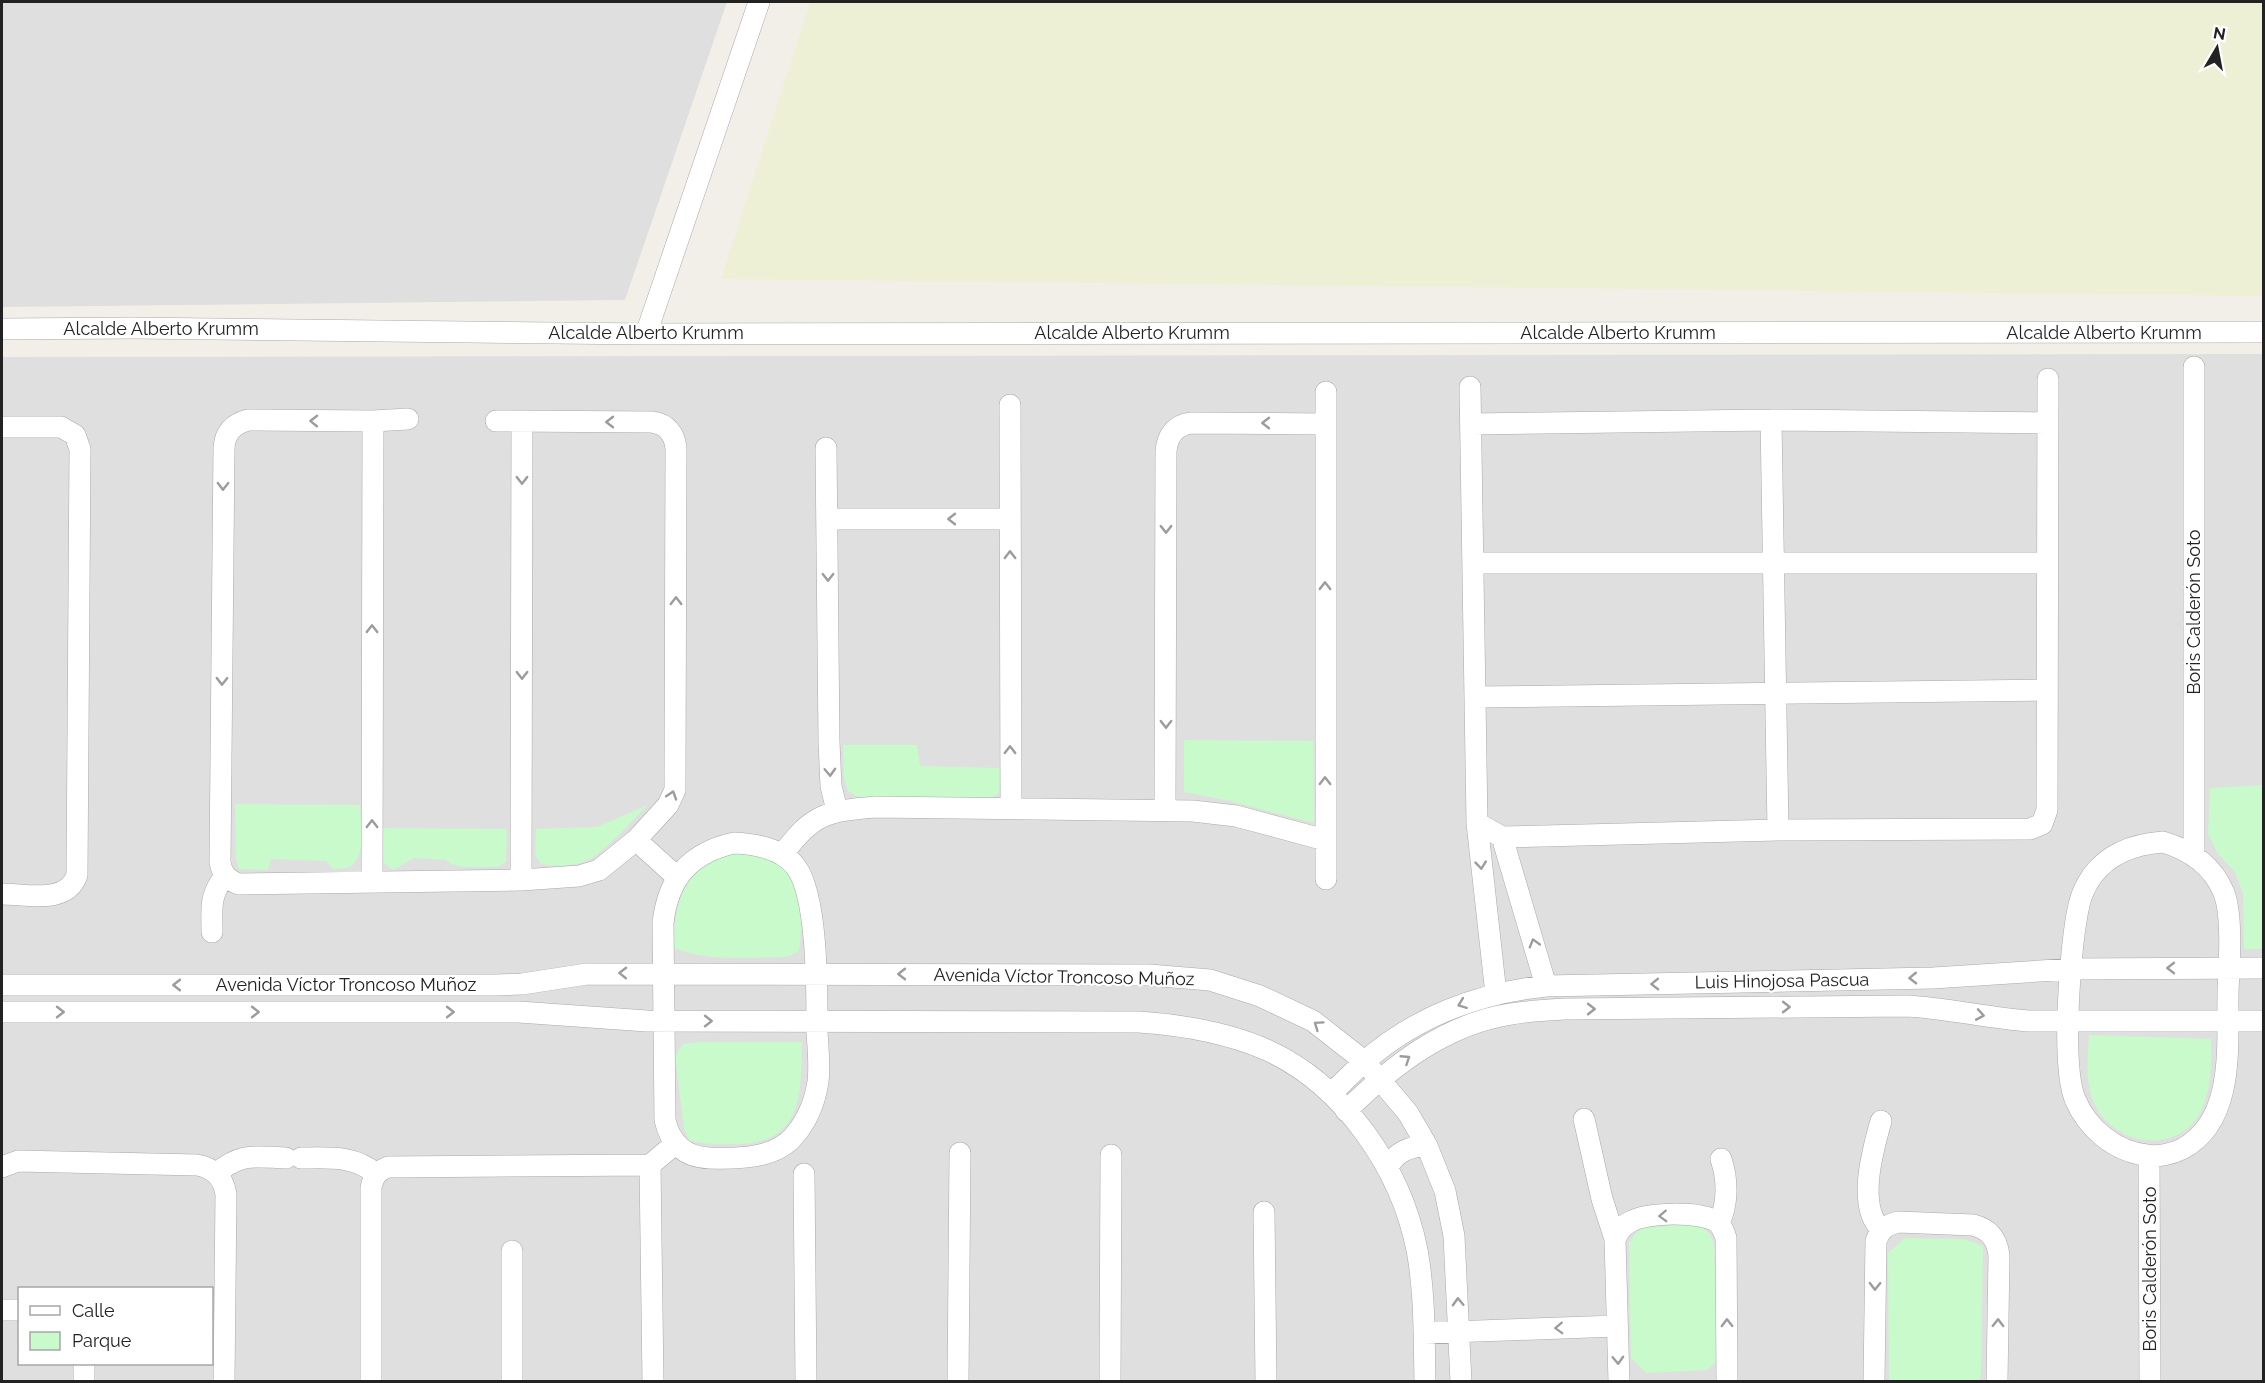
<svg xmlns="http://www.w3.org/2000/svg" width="2265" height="1383" font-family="Raleway,sans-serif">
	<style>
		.residential { fill: #e0dfdf; fill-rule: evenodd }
		.farmland { fill: #eef0d5 }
		.park { fill: #c8facc }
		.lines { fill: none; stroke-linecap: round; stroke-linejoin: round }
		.minor-casing { stroke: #a9a9a9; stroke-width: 22 }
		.minor { stroke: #fff; stroke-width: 21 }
		.oneway { stroke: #9c9c9c }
		.labels { text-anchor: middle; stroke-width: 4.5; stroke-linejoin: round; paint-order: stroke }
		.street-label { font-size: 18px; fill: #222; stroke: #fff }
	</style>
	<rect width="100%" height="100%" fill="#f2efe9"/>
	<path class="residential" d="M2 2H727L625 300 2 307Z
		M2263 354V1381H2V357ZM20 1288H212V1364H20Z"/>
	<path class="farmland" d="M810 2H2263V296L721 279Z"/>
	<path class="park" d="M1184 740 1313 741 1314 823 1230 801 1184 792Z
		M843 745H917L920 766 1000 768 999 793 992 798 858 797 848 791 844 778Z
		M2263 785V949H2244L2243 894 2235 872 2218 854 2208 834 2210 788Z
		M235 804 360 805C360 823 368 860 347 868 343 869 337 869 333 869L326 861 271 859 268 870 239 869 236 858Z
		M648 805C633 819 601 857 583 862 570 867 554 866 541 864L535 855 536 829 597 827Z
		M383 828 507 829 506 862 498 867H463L451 864 446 860 414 858 393 870 383 862Z
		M746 853C758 855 771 857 782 865 802 883 803 927 799 951L787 957C750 957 709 962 674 948 674 911 680 874 718 857 726 854 737 854 746 853Z
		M2089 1035 2211 1039C2212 1062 2211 1095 2199 1115 2171 1159 2105 1142 2091 1095 2085 1075 2088 1055 2089 1035Z
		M700 1042H802C801 1095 803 1144 735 1144 719 1144 704 1145 689 1140L684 1129 675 1056 683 1044Z
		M1697 1224 1708 1232 1714 1243 1717 1354 1715 1363 1707 1370 1646 1373 1631 1358 1629 1243 1635 1234 1641 1228Z
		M1905 1238 1964 1239 1983 1246 1981 1373 1979 1381H1889L1888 1253Z"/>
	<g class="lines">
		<g class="minor-casing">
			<path id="minor" d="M2 329 133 328 646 334 2264 332
				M646 334 759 2
				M2194 367V856
				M1470 387 1477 823 1496 994
				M1326 392V879
				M1010 405 1011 808
				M408 419 373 421 248 420C233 424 225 433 224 448L220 862C222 874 227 880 239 884L521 880 579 876 599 870 636 840 668 805 675 790V781L676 449C675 434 667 424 652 422L496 421
				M1771 420 1778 830
				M1471 424 1771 420 2047 423
				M2 427H61L75 435 80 449 77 875C67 905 26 894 2 894
				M826 448 829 742 831 786 837 811
				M827 519H1010
				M1473 563H2047
				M1475 697 2047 690
				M1165 809 1166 452C1167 436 1175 425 1191 423L1324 424
				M1477 823 1502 837 1778 830 2030 829 2042 824 2047 810 2048 379
				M1502 837 1546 986
				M636 840 678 878
				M2163 842C2190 850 2213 866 2224 893 2233 917 2229 965 2228 992 2227 1043 2236 1121 2182 1149 2172 1154 2158 1157 2147 1155 2115 1152 2087 1128 2075 1099 2061 1064 2070 943 2079 905 2081 895 2086 885 2092 876 2109 853 2135 844 2163 842Z
				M734 843C755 844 782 848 796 867 818 897 817 992 817 1032 818 1048 820 1066 818 1082 815 1101 807 1121 794 1136 775 1159 736 1159 709 1158 684 1157 670 1143 665 1120L663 923C668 878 690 853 734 843Z
				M783 854C812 814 827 811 875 807L1193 811 1236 816 1325 840
				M521 880 522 422
				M372 882 373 421
				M212 932C212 908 209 896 225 876
				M2 985H495L522 984 587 974 1149 975 1210 980 1260 996 1313 1021 1364 1061 1408 1113 1427 1146 1445 1191 1454 1236 1461 1382
				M2 1012H519L647 1021 1139 1022C1183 1025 1226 1032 1267 1050 1344 1085 1401 1169 1417 1250 1425 1293 1424 1338 1425 1382
				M1331 1094C1342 1083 1353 1072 1364 1062 1415 1017 1479 993 1546 986L1933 978 2071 969 2264 968
				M1346 1111C1392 1066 1445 1024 1511 1014 1529 1011 1548 1010 1566 1009L1906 1006C1947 1008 1987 1018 2028 1021H2264
				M1584 1119 1602 1199 1615 1239
				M1881 1121C1873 1149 1856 1208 1882 1230
				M2149 1156 2150 1382
				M301 1158C328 1158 355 1155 376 1174
				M650 1165 653 1382
				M2 1167 18 1161 197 1165C214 1168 223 1177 226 1194L224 1382
				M1387 1168C1396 1152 1409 1146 1427 1146
				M217 1173C242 1152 256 1157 286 1158
				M804 1174 806 1382
				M1264 1212 1266 1382
				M1719 1223C1728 1204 1728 1180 1721 1159
				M2 1310H20
				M1424 1333 1617 1326
				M84 1382V1364
				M371 1382V1188C373 1177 377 1171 388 1167L650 1165 675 1144
				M512 1382V1251
				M958 1382 960 1153
				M1110 1382 1111 1155
				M1619 1382 1615 1239C1619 1231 1622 1226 1630 1222 1646 1212 1701 1211 1717 1222 1722 1226 1724 1232 1726 1238L1727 1382
				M1874 1382 1876 1241C1880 1229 1887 1225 1898 1222L1973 1225C1989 1229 1997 1239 1999 1255L1997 1382"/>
		</g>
		<use href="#minor" class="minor"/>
	</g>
	<defs><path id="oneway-chevron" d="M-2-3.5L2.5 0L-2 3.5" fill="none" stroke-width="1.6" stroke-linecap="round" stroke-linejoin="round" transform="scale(1.5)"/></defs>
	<g class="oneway">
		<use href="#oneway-chevron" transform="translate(314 421) rotate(-179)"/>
		<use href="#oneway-chevron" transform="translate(610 422) rotate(-180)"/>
		<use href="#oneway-chevron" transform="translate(1266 423) rotate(-180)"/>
		<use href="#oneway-chevron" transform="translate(522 480) rotate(90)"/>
		<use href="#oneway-chevron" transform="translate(223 486) rotate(91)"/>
		<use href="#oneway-chevron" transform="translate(952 519) rotate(-180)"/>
		<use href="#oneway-chevron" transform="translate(1166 529) rotate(90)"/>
		<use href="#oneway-chevron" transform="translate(1010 555) rotate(-90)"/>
		<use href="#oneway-chevron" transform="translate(828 577) rotate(90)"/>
		<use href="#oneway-chevron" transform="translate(1325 586) rotate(-90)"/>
		<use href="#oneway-chevron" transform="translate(676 601) rotate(-90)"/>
		<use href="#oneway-chevron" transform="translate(372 629) rotate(-90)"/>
		<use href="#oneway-chevron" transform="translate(522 675) rotate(90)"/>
		<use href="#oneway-chevron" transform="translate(222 681) rotate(91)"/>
		<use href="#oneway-chevron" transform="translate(1166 724) rotate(90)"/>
		<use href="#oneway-chevron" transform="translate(1010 750) rotate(-90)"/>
		<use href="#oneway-chevron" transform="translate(830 772) rotate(88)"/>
		<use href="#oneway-chevron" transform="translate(1325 781) rotate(-90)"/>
		<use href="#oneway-chevron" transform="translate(672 795) rotate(-72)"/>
		<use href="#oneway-chevron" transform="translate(372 824) rotate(-90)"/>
		<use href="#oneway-chevron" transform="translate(1481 865) rotate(84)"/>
		<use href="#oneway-chevron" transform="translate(1534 943) rotate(-106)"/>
		<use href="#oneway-chevron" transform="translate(2171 968) rotate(180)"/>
		<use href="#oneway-chevron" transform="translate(623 973) rotate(-179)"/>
		<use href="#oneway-chevron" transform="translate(902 974) rotate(-180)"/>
		<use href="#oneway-chevron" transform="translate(1913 978) rotate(179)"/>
		<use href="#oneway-chevron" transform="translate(1655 984) rotate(179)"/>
		<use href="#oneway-chevron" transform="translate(177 985) rotate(-180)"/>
		<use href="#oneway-chevron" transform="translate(1462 1004) rotate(159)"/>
		<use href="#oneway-chevron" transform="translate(1786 1007)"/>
		<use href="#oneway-chevron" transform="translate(1591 1009)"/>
		<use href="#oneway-chevron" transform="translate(60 1012)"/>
		<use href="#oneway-chevron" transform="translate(255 1012)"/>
		<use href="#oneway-chevron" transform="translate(450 1012)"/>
		<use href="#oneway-chevron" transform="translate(1980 1015) rotate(10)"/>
		<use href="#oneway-chevron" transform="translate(708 1021)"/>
		<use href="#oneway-chevron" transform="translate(1318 1025) rotate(-145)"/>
		<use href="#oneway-chevron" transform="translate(1406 1059) rotate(-33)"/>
		<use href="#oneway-chevron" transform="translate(1663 1216) rotate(178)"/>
		<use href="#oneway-chevron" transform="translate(1875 1286) rotate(91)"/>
		<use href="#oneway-chevron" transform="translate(1458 1302) rotate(-92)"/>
		<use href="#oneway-chevron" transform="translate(1727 1323) rotate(-91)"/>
		<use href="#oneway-chevron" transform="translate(1998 1323) rotate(-89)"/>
		<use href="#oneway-chevron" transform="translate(1559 1328) rotate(178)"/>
		<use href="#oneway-chevron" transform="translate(1618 1360) rotate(88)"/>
	</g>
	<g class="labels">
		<g class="street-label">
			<text x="161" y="335">Alcalde Alberto Krumm</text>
			<text x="646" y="339">Alcalde Alberto Krumm</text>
			<text x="1132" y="339">Alcalde Alberto Krumm</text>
			<text x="1618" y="339">Alcalde Alberto Krumm</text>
			<text x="2104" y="339">Alcalde Alberto Krumm</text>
			<text transform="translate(2194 612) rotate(-90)" y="6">Boris Calderón Soto</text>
			<text transform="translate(1064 977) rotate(1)" y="6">Avenida Víctor Troncoso Muñoz</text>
			<text transform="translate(1782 981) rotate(-1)" y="6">Luis Hinojosa Pascua</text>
			<text x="346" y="991">Avenida Víctor Troncoso Muñoz</text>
			<text transform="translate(2150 1269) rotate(-90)" y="6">Boris Calderón Soto</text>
		</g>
	</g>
	<rect width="2265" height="1383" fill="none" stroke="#222222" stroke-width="6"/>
	<rect x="18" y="1287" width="195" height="78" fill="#ffffff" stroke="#a7a7a7" stroke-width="1.5"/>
	<rect x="30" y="1306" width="30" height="9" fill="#ffffff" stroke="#a7a7a7" stroke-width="1.5"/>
	<text x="72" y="1317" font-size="18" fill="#222222">Calle</text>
	<rect x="30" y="1332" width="30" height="18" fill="#c8facc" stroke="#a7a7a7" stroke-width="1.5"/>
	<text x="72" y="1347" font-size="18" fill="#222222">Parque</text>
	<g transform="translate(2217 48) rotate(10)" stroke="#ffffff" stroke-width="4.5" paint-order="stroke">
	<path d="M0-4.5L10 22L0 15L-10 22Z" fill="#222222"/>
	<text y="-9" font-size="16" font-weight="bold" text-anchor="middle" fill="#222222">N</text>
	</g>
</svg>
